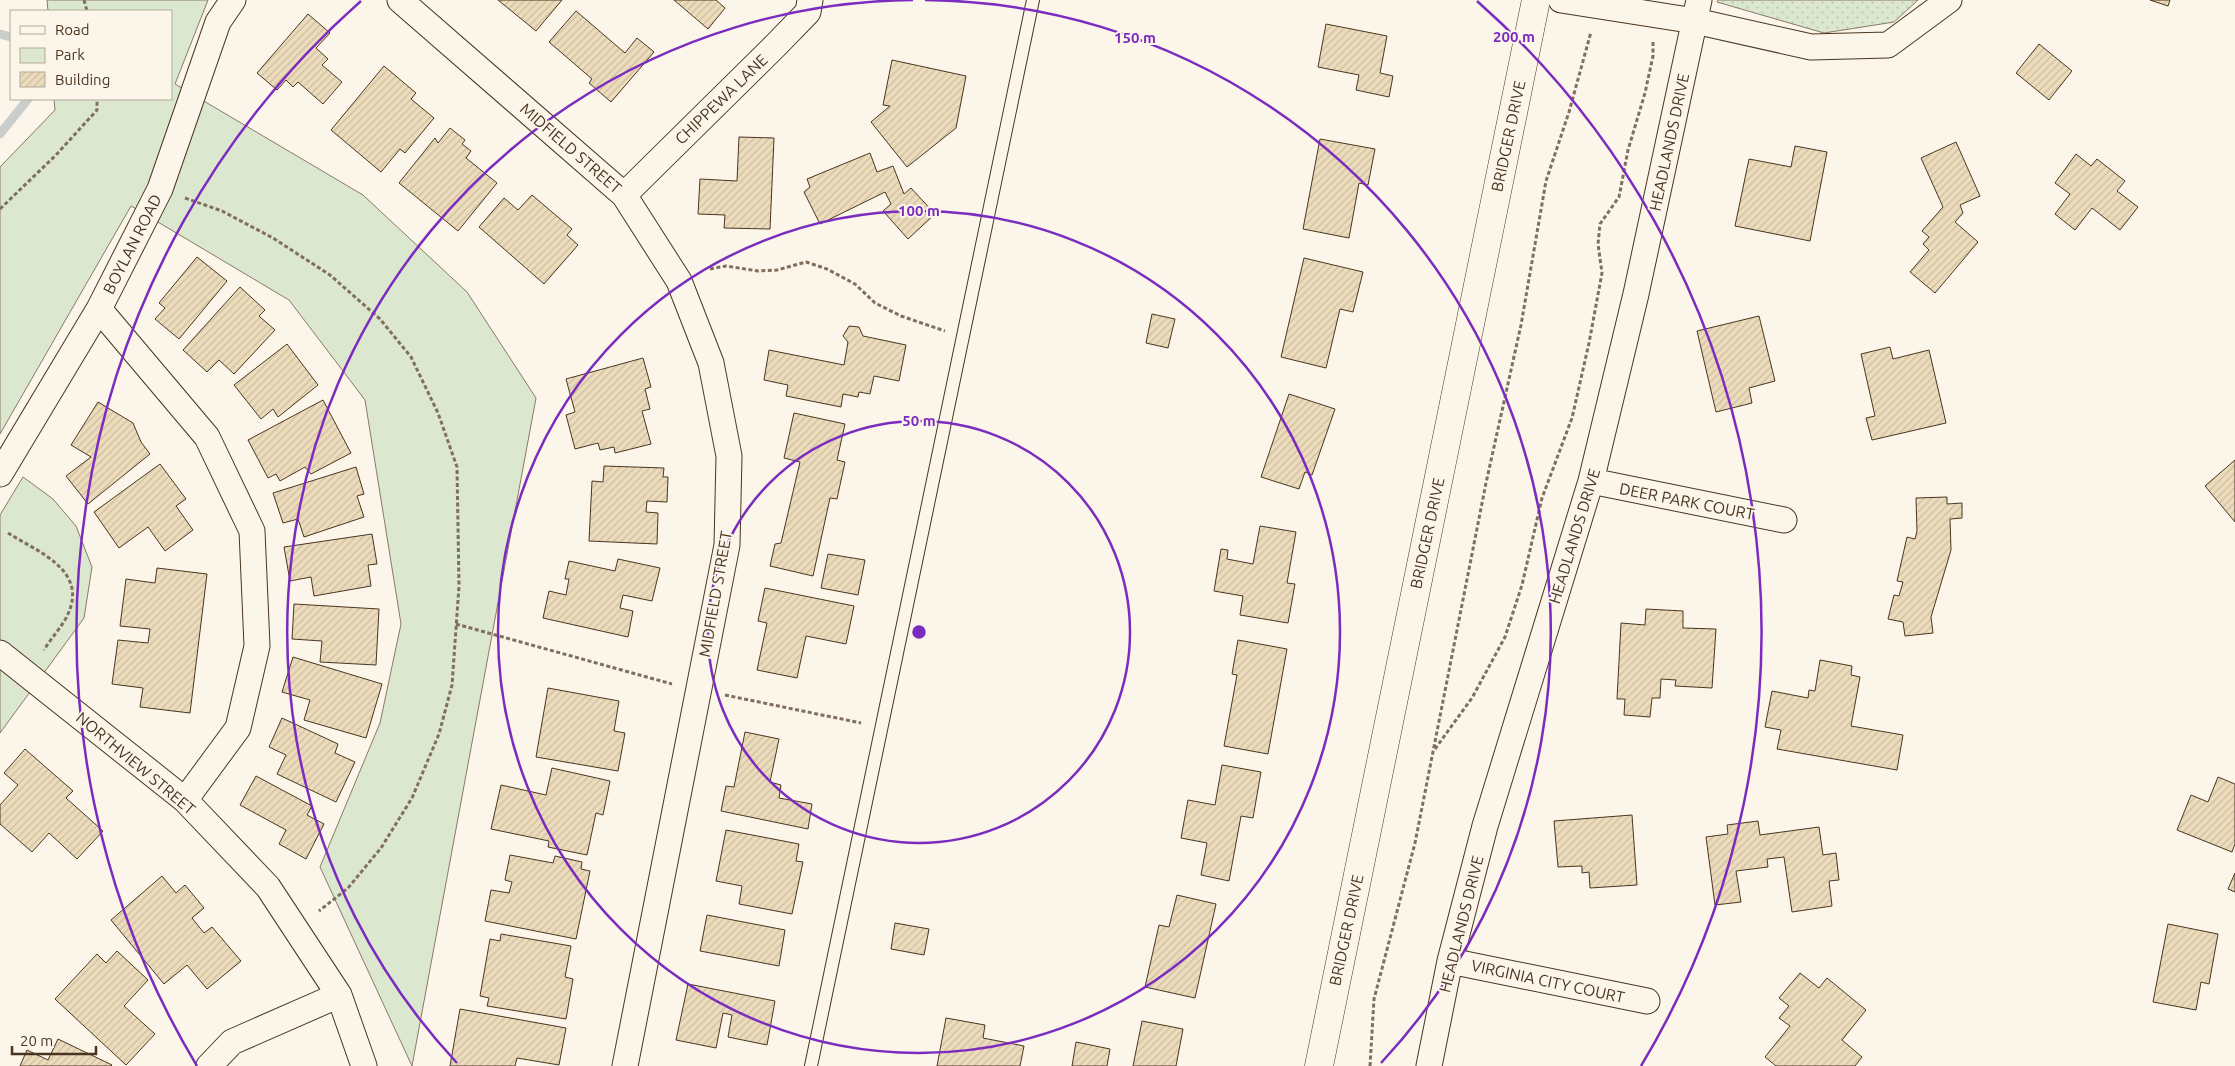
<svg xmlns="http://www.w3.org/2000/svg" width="2235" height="1066" font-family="Ubuntu,sans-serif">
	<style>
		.grass { fill: url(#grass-dots); stroke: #887966 }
		.park { fill: #dce7d0; stroke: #887966 }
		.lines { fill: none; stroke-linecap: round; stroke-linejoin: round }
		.stream { stroke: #c9cecd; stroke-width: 9 }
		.building { fill: url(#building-hatch); stroke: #4a3520 }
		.service-casing { stroke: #4a3520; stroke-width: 14 }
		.minor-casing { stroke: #4a3520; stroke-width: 27 }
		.secondary-casing { stroke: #4a3520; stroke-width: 29 }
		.path { stroke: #7f6f5c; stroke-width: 3; stroke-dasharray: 4 2.5; stroke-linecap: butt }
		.service { stroke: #fbf6e9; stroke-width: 12 }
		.minor { stroke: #fbf6e9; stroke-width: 25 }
		.secondary { stroke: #fbf6e9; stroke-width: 28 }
		.ring { fill: none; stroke: #7b2cbf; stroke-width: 2.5 }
		.labels { text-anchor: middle; stroke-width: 4; stroke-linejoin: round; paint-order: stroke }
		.street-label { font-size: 16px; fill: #4a3520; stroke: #fbf6e9 }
		.centre { fill: #7b2cbf; stroke: #fbf6e9; stroke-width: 2.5 }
		.ring-label { font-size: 15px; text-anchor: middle; font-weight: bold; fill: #7b2cbf; stroke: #fbf6e9; stroke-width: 4; stroke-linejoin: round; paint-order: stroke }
	</style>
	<defs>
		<pattern id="grass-dots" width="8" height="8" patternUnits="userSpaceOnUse" patternTransform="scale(1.25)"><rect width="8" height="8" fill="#dce7d0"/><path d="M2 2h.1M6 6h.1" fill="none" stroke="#bec7b2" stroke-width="1.8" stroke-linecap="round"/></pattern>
		<pattern id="building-hatch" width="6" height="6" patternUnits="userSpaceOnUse" patternTransform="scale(1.25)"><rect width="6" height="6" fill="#ecdcbc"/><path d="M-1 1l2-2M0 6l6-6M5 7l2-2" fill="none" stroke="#ccbda1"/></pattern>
	</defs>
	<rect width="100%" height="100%" fill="#fbf6e9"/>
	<path class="grass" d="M1718 0H1918L1894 22 1824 33 1717 2Z"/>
	<path class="park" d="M47 0H208L175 84 363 195 467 292 536 398 412 1066 320 867 380 723 401 624 365 400 289 300 131 206 0 434V167L55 110 54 99H171V11H48Z
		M23 477 53 499 76 526 92 567 84 618 0 733V515Z"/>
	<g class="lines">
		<path class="stream" d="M0 34 11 37
			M0 134 28 99"/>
	</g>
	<path class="building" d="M498 0H562L536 31Z
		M674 0H716L725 8 708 29Z
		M2150 0H2170L2168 6Z
		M576 11 625 53 637 38 654 52 611 102 589 83 592 79 549 42Z
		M308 14 330 33 316 48 328 59 322 65 342 82 323 104 298 82 293 87 286 80 277 90 257 73Z
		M1326 24 1387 36 1380 73 1393 76 1389 97 1356 90 1359 75 1318 67Z
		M2039 44 2072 71 2049 100 2016 73Z
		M892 60 966 76 956 128 907 167 871 122 890 106 883 105Z
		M384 66 416 93 411 99 434 118 405 153 400 149 381 172 331 130Z
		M450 128 465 140 462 144 471 151 466 158 497 183 458 231 399 183 435 138 438 143Z
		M739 137 774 138 770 229 724 228 725 215 698 214 700 179 737 181Z
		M1320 139 1375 149 1368 185 1359 183 1349 238 1303 229Z
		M1956 142 1980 196 1960 205 1963 213 1955 222 1978 242 1935 293 1910 272 1929 250 1923 244 1929 237 1922 231 1943 207 1921 158Z
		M1795 146 1827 152 1810 241 1735 226 1749 159 1791 167Z
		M870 153 877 172 893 166 904 194 911 188 935 214 908 239 883 211 891 204 885 192 820 224 804 192 810 187 807 179Z
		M2076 154 2091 166 2097 159 2125 181 2117 191 2138 207 2120 230 2092 208 2075 230 2055 214 2070 194 2055 183Z
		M532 195 572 229 567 235 578 245 544 284 479 227 504 198 518 210Z
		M197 257 227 281 179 339 155 319 165 308 159 303Z
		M1304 258 1363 272 1353 312 1340 309 1326 368 1281 357Z
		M240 287 265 310 259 316 275 330 234 374 219 360 207 372 183 350Z
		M1152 314 1175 319 1168 348 1146 343Z
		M1759 316 1775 381 1749 388 1752 403 1716 412 1697 331Z
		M849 326 859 327 863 336 906 345 899 381 874 376 870 394 859 392 858 397 843 394 841 407 786 396 788 385 764 380 769 350 844 365 848 342 843 336Z
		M287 344 318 385 278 417 273 409 261 419 234 385Z
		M1890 347 1893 359 1929 350 1946 423 1872 440 1866 418 1875 416 1861 354Z
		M643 358 651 387 645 389 650 409 642 411 651 444 615 453 614 447 600 450 598 443 575 449 566 415 575 412 566 379Z
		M1289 394 1335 409 1312 475 1305 472 1299 489 1261 477Z
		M323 400 351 453 311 474 305 467 280 481 276 474 268 478 248 440Z
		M98 402 133 423 141 442 150 454 88 504 66 476 91 457 71 445Z
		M794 413 845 424 837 460 845 462 837 499 830 498 813 576 770 566 775 544 781 543 800 462 784 458Z
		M2235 460V522L2205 486Z
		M160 464 186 499 176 506 193 530 165 551 148 527 119 548 94 512Z
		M604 466 664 468 663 477H668L667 502 647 501 646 512 658 513 657 544 589 541 592 481 603 482Z
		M356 467 364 494 357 496 364 517 304 537 298 519 283 523 273 493Z
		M1947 497V504L1962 503V518L1950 519 1951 550 1931 617 1933 633 1905 636 1903 622 1888 619 1894 595 1899 596 1903 582 1897 581 1907 537 1915 539 1917 531 1916 498Z
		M1260 526 1296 532 1287 583 1295 584 1288 623 1240 615 1243 596 1214 591 1221 549 1228 550 1227 559 1253 564Z
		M372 534 377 564 368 565 371 586 314 596 311 577 290 581 284 547Z
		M828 554 865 560 858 595 821 588Z
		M618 559 660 568 652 601 623 595 620 608 633 611 628 637 543 618 549 591 566 595 569 579H565L569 561 615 571Z
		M157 568 207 574 190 713 140 707 143 688 112 684 118 640 148 643 150 629 120 626 126 579 155 583Z
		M765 588 854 606 846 644 806 636 797 678 757 670 767 623 758 621Z
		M294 604 379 609 376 665 320 662 322 641 292 639Z
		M1646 609 1683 611V628L1716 629 1712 688 1675 686 1676 680 1661 679 1660 698H1652L1650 717 1624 715 1625 699H1617L1621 623 1645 625Z
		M1238 640 1287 649 1268 754 1224 746 1237 675 1232 674Z
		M293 657 382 684 366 738 304 720 310 700 282 692Z
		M1820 660 1852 666 1851 675 1860 677 1851 726 1903 735 1897 770 1777 749 1781 730 1765 727 1772 691 1808 698 1809 690 1815 691Z
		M548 688 619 701 614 731 625 733 618 771 536 757Z
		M282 718 338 744 335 753 355 762 336 802 277 774 286 755 269 747Z
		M745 732 779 739 770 782 781 785 779 798 812 804 808 829 721 811 726 786 734 787Z
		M25 749 73 791 66 798 103 831 77 859 49 833 32 852 0 824V805L18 785 4 773Z
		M1222 765 1261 772 1253 818 1241 816 1229 881 1201 875 1207 843 1181 838 1188 800 1215 805Z
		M552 768 610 781 603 815 596 813 587 855 548 847 549 841 491 829 501 785 546 795Z
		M256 776 312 806 307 815 324 824 306 859 279 844 286 830 240 805Z
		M2218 777 2235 784V844L2232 852 2177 830 2191 795 2208 802Z
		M1632 815 1637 885 1590 888 1589 872 1582 873V866L1558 867 1554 821Z
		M1758 821 1760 835 1819 827 1823 855 1836 853 1839 880 1829 881 1832 906 1792 912 1784 857 1767 859 1768 867 1736 871 1741 902 1715 905 1706 837 1728 834 1727 825Z
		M726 830 799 844 796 861 803 862 792 914 739 904 742 886 716 881Z
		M510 855 553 863 555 856 582 862 581 869 590 871 576 939 485 921 491 890 509 893 512 882 505 880Z
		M2235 873V892L2228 889Z
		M162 876 176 893 185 885 204 908 192 918 204 933 212 927 241 961 207 989 187 965 164 984 111 920Z
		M1177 895 1216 904 1195 998 1145 987 1159 925 1169 927Z
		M707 915 785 930 779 966 700 951Z
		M895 923 929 929 924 955 891 949Z
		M2168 924 2218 934 2209 984 2201 982 2196 1010 2153 1002Z
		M501 934 571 946 565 977 573 979 566 1019 487 1006 489 998 480 996 490 939 500 941Z
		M117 951 148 980 124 1006 155 1034 126 1065 55 999 97 954 106 963Z
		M1800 973 1819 988 1827 978 1866 1010 1842 1040 1862 1057 1855 1066H1776L1765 1057 1790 1026 1779 1018 1789 1006 1779 998Z
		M688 984 775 1001 767 1045 728 1037 732 1015 723 1013 716 1048 676 1040Z
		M460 1009 566 1028 559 1065 517 1058 515 1066H450Z
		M946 1018 985 1025 983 1038 1024 1046 1020 1066H937Z
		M1142 1021 1183 1029 1176 1066H1133Z
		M58 1039 112 1065 111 1066H20L27 1050 48 1060Z
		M1076 1042 1110 1049 1107 1066H1072Z"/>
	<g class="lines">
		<g class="service-casing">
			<path id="service" d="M811 1066 1033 0"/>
		</g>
		<g class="minor-casing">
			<path id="minor" d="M400 0 624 195 679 281 711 363 729 456 727 545 625 1066
				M1561 0 1695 21 1811 47 1888 45 1949 0
				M624 195 776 45 808 12 810 0
				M99 309 207 437 252 531 257 646 238 728 185 800
				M0 474 99 309 160 189 218 22 233 0
				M1591 481 1784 520
				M0 653 185 800 268 887 339 995 364 1066
				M1450 961 1647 1001
				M209 1066 232 1042 339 995
				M1429 1066 1450 961 1485 826 1591 481 1636 294 1699 0"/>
		</g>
		<g class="secondary-casing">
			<path id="secondary" d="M1319 1066 1536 0"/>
		</g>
		<path class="path" d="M84 0 87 11
			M185 198 222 211 273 238 330 275 380 319 411 357 438 413 457 467 459 586 452 685 439 734 412 798 381 848 348 888 319 911
			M0 209 56 155 97 110V99
			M710 269 726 266 758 271 777 270 806 262 827 269 855 284 875 303 901 316 945 331
			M8 533C38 552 88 570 68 614 63 626 51 638 44 650
			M456 624 672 684
			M725 695 861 723
			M1435 749 1472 698 1505 637 1522 585 1542 498 1572 418 1589 343 1602 273 1598 244 1600 224 1619 197 1628 150 1645 93 1653 56V42
			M1370 1066 1374 999 1415 843 1486 483 1521 325 1546 181 1569 112 1591 32"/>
		<use href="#service" class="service"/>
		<use href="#minor" class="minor"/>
		<use href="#secondary" class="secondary"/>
	</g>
	<g class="ring">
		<circle cx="919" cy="632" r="211"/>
		<circle cx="919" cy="632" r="421"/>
		<path d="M457 1063A632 632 0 0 1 913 0M925 0A632 632 0 0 1 1381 1063"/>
		<path d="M197 1066A842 842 0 0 1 361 1M1477 1A842 842 0 0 1 1641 1066"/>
	</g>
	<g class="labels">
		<g class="street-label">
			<text transform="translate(721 99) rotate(-44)" y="6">CHIPPEWA LANE</text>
			<text transform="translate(1508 136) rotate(-78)" y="6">BRIDGER DRIVE</text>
			<text transform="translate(1669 142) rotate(-78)" y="6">HEADLANDS DRIVE</text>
			<text transform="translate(571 148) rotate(41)" y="6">MIDFIELD STREET</text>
			<text transform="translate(132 244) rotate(-63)" y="6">BOYLAN ROAD</text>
			<text transform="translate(1687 501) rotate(11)" y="6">DEER PARK COURT</text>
			<text transform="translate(1427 533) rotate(-78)" y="6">BRIDGER DRIVE</text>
			<text transform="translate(1574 536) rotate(-73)" y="6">HEADLANDS DRIVE</text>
			<text transform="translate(715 594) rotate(-80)" y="6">MIDFIELD STREET</text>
			<text transform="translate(136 763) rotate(40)" y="6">NORTHVIEW STREET</text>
			<text transform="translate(1461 924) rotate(-76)" y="6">HEADLANDS DRIVE</text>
			<text transform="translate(1346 930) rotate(-78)" y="6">BRIDGER DRIVE</text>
			<text transform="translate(1548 981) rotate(12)" y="6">VIRGINIA CITY COURT</text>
		</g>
	</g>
	<circle cx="919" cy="632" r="8" class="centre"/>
	<g class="ring-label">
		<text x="1514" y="42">200 m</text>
		<text x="1135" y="43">150 m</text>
		<text x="919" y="216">100 m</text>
		<text x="919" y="426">50 m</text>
	</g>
	<rect x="10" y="10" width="162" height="90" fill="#fbf6e9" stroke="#b4a999"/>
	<rect x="20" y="26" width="25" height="8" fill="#fbf6e9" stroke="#b4a999"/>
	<text x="55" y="35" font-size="15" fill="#4a3520">Road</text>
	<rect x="20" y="48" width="25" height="15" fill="#dce7d0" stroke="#b4a999"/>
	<text x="55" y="60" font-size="15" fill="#4a3520">Park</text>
	<rect x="20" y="72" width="25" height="15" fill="url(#building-hatch)" stroke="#b4a999"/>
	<text x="55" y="85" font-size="15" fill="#4a3520">Building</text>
	<path d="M12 1046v8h84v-8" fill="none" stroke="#4a3520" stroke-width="2.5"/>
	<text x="20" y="1046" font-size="15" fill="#4a3520" stroke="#fbf6e9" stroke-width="4" paint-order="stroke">20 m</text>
</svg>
